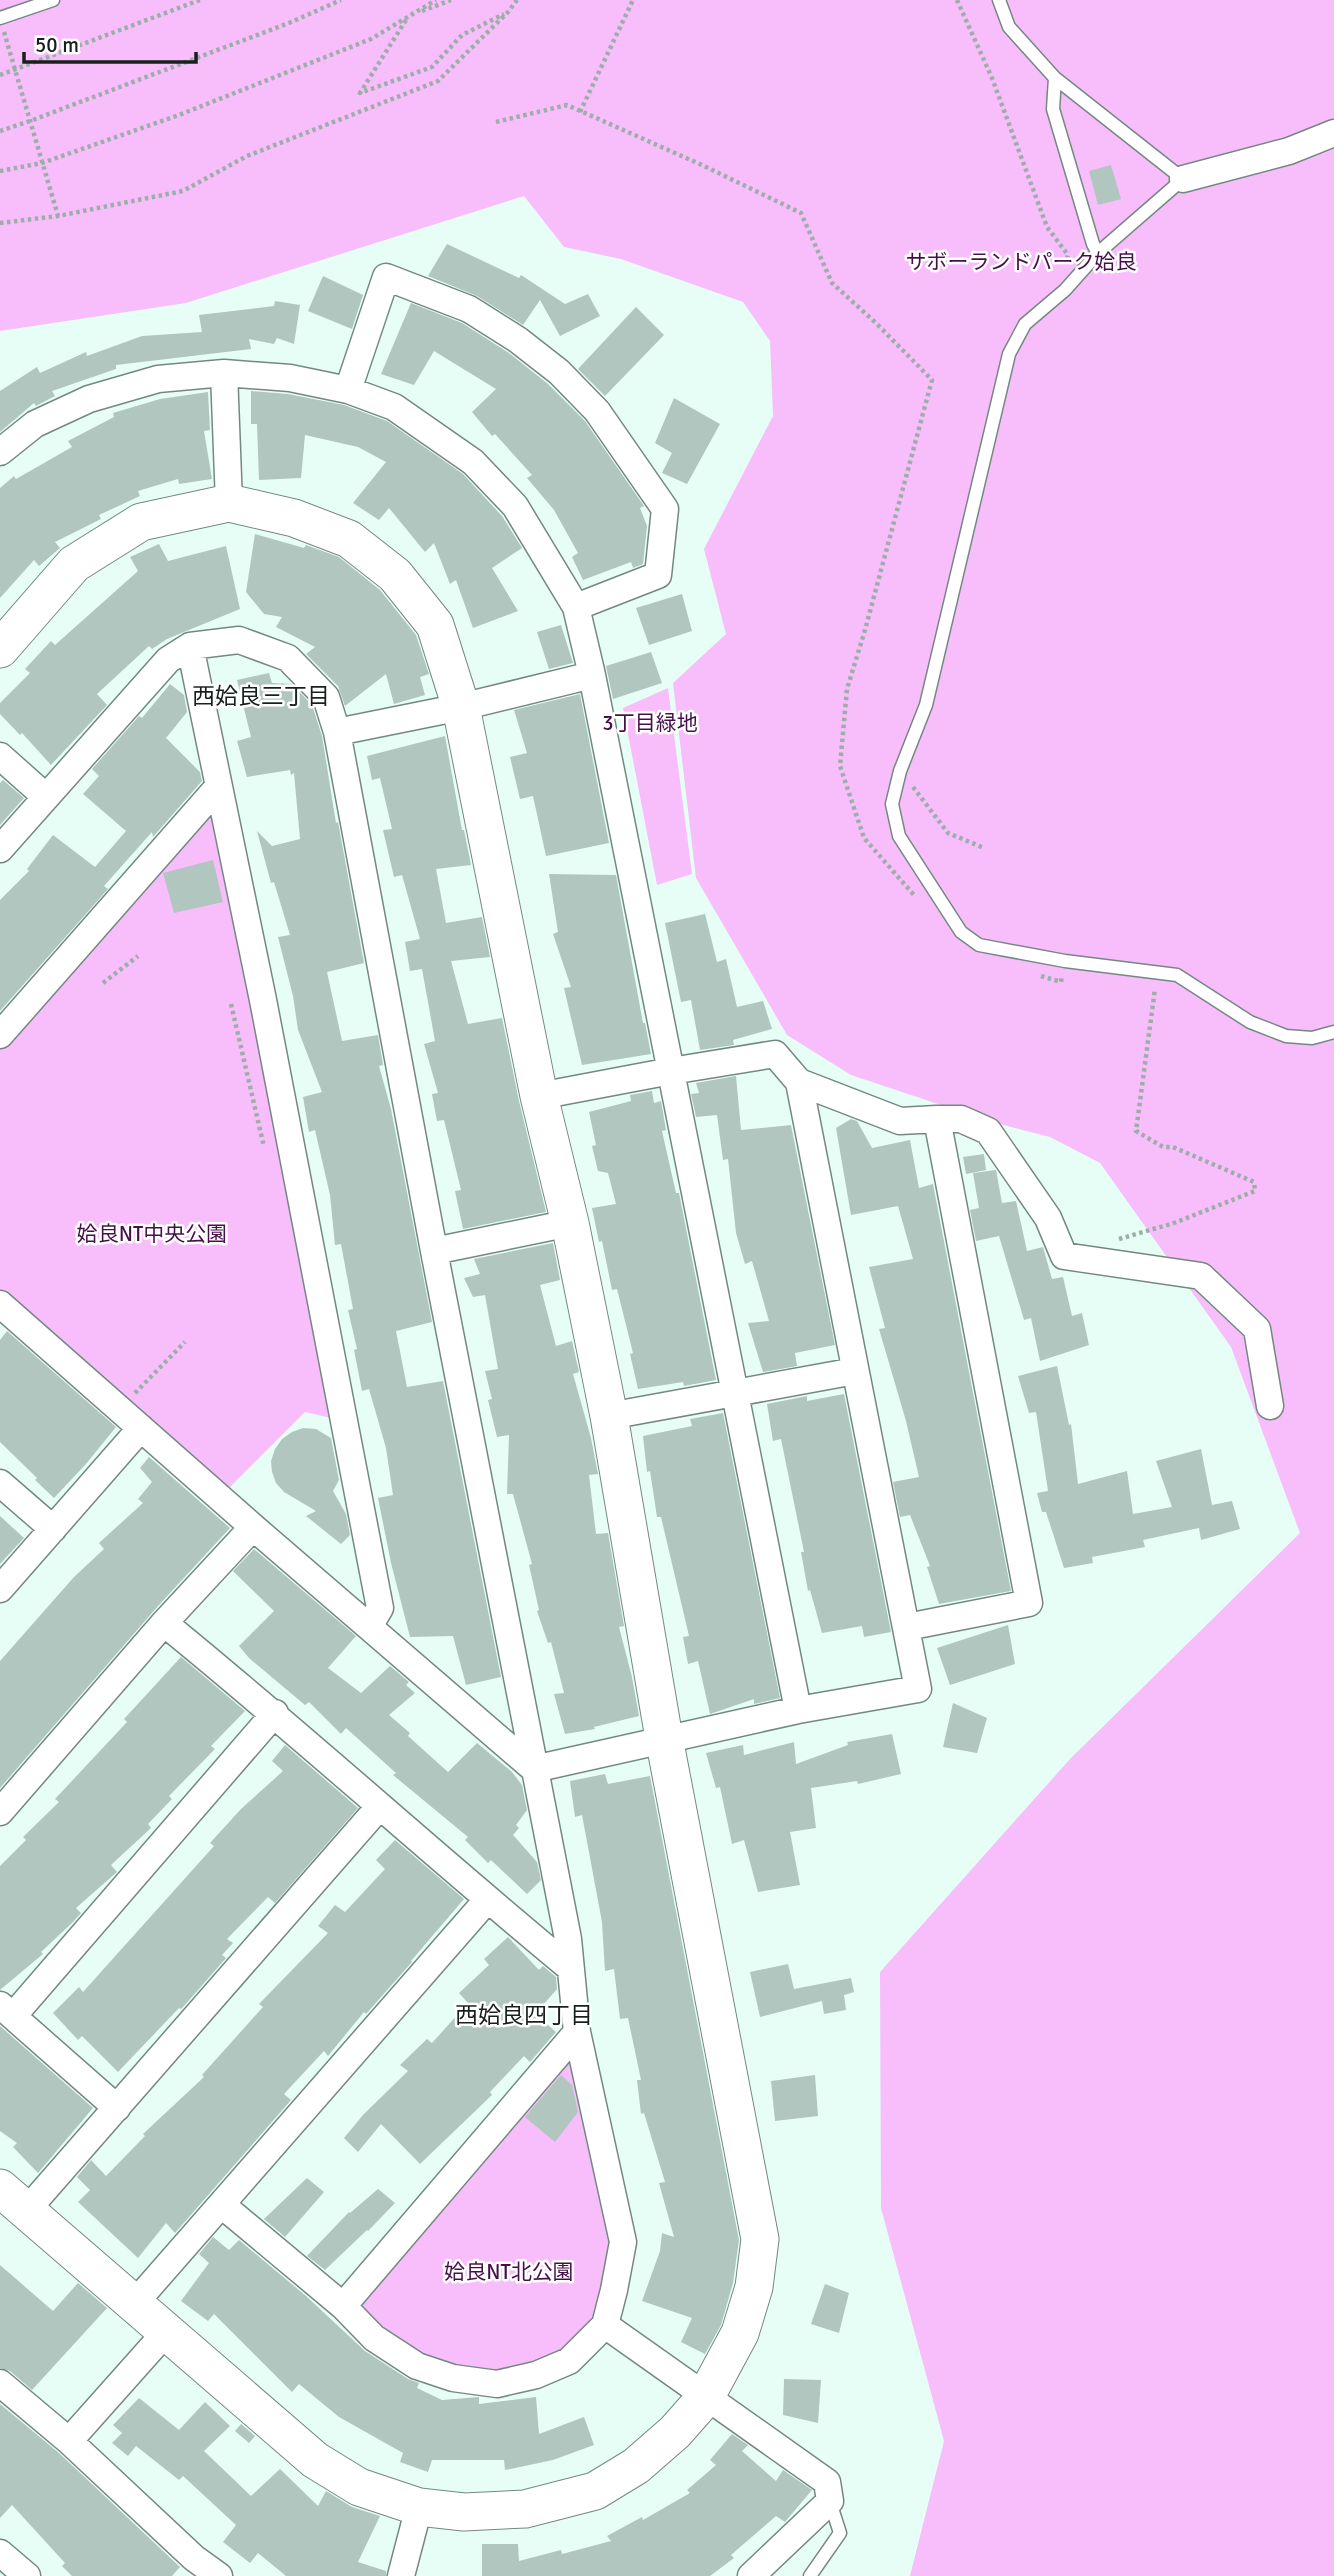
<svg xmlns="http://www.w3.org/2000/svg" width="1334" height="2576" font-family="Signika,'Noto Sans JP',sans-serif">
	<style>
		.green { fill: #f8befc }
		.building { fill: #b0c6be }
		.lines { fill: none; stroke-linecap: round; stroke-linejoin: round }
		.lane-casing { stroke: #748881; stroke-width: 15 }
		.street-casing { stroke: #748881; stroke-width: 29 }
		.secondary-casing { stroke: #748881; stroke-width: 39 }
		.path { stroke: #9daea8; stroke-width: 4.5; stroke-dasharray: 3.5 3.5; stroke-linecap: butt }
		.lane { stroke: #fff; stroke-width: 12 }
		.street { stroke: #fff; stroke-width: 26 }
		.secondary { stroke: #fff; stroke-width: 37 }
		.labels { text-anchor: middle; stroke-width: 5; stroke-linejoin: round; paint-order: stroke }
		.park-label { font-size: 21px; fill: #460f4b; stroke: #fff }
		.neighbourhood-label { font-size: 23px; fill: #18201d; stroke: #fff }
	</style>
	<rect width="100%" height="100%" fill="#e7fef6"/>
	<path class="green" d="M0 0H1334V2576H910L944 2441 881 2208 880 1972 1070 1759 1300 1533 1231 1347 1100 1163 1050 1137 992 1122 851 1075 787 1035 696 878 673 683 726 634 704 549 773 416 770 341 743 302 621 259 564 247 524 196 186 303 0 331Z
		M668 688 692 874 657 885 623 708Z
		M214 802 344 1421 305 1412 220 1497 0 1304V1039Z
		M577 2032 623 2242 614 2290 569 2361 453 2378 343 2306Z"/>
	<path class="building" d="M1111 165 1121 199 1098 205 1089 171Z
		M447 244 519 278 521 275 565 304 588 294 600 316 560 336 540 300 523 325 477 296 428 276Z
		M323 276 363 295 352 329 308 311Z
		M275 301 300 305 294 344 277 338 274 344 249 339 251 349 116 365V369L52 391 55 396 36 406 34 403 0 432V391L37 367 40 373 86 352 87 356 142 336 202 332 199 315 274 306Z
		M411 303 462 323 509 353 548 384 585 421 644 506 640 508 647 526 643 564 633 568 631 562 583 580 572 557 578 553 554 510 527 478 532 475 495 434 492 436 472 412 496 389 434 351 414 385 381 374Z
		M636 307 664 335 605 396 578 369Z
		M251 391 288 394 344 405 387 421 463 474 502 516 522 548 492 568 518 611 473 628 456 580 450 584 434 543 425 552 389 508 379 520 353 503 386 462 358 447 305 435 301 478 259 480 257 424H251Z
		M208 392 210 430 204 431 212 479 179 484 178 479 138 491 140 496 99 515 101 519 55 542 60 548 39 566 34 560 0 598V488L14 476 16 479 72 447 68 441 114 417 113 413 160 399Z
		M674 398 720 424 687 484 662 473 672 453 655 443Z
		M255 534 304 548 306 545 339 557 380 590 416 635 429 674 420 677 425 695 394 704 386 674 345 706 338 686 306 654 315 647 276 627 282 617 264 614 246 592Z
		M159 544 168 561 226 546 240 609 167 639 152 649 149 646 97 694 107 705 51 765 22 733 20 735 0 714V703L30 673 25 669 51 641 55 645 138 571 130 557Z
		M682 594 692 631 649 645 636 608Z
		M561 625 573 663 549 669 537 632Z
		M651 652 662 683 613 699 606 666Z
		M269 673 272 683 292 684 312 705 322 736 336 823 338 822 364 963 327 972 342 1041 378 1035 383 1065 379 1066 391 1109 432 1322 396 1331 407 1387 443 1381 501 1677 466 1685 453 1636 410 1637 391 1563 378 1498 393 1495 386 1448 369 1389 362 1391 354 1350 357 1349 348 1310 353 1309 341 1244 335 1245 330 1195 315 1130 309 1132 303 1097 322 1092 298 1030 293 996 278 937 290 935 274 882 271 883 257 831 272 846 300 839 294 773 291 775 290 770 247 777 237 741 251 737 237 680Z
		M170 684 184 695 187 712 166 738 200 772 202 781 153 837 152 832 104 886 108 889 0 1011V900L29 871 27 869 53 835 95 867 126 831 83 794 99 776 92 769 139 716 142 718Z
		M580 694 609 843 546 856 533 796 520 799 510 757 527 753 514 710Z
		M445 736 462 830H464L471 865 436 869 446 923 482 917 490 957 451 961 468 1024 502 1018 519 1101 546 1212 463 1229 455 1191 461 1190 444 1120 437 1121 432 1094 438 1093 424 1044 435 1041 422 969 410 971 405 942 420 939 402 875 394 877 383 830 392 829 380 778 372 780 367 756Z
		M3 780 24 798 0 825V783Z
		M213 860 223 902 174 913 163 873Z
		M549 874 616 875 643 1023H645L651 1054 582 1065 564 988 571 987 553 934 558 932Z
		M705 914 717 962 726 959 737 1007 763 1001 772 1029 733 1040 734 1045 700 1050 691 1000 681 1002 665 923Z
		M736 1076 741 1130 791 1125 835 1345 795 1353 797 1366 763 1372 748 1323 769 1321 752 1261 745 1264 736 1233 728 1159 723 1160 717 1115 696 1117 691 1094 699 1093 696 1083Z
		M652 1091 654 1103 661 1101 666 1130 662 1131 676 1193H679L716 1380 684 1386 683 1382 638 1389 630 1354 633 1353 617 1289 612 1290 602 1241 599 1242 592 1208 616 1204 608 1173 598 1171 592 1146 596 1145 589 1112 631 1101 630 1095Z
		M851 1119 857 1121 872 1148 910 1140 919 1188 933 1184 1011 1591 939 1604 927 1567 930 1566 910 1515 900 1517 893 1482 919 1477 906 1421 879 1329 885 1328 869 1267 913 1259 898 1206 851 1215 836 1128Z
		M984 1154 986 1170 966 1174 963 1157Z
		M996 1170 1002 1203 1016 1201 1027 1251 1043 1247 1052 1279 1063 1277 1072 1316 1082 1313 1089 1345 1040 1361 1031 1318 1024 1320 999 1236 976 1241 970 1210 979 1208 973 1173Z
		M553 1243 560 1280 540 1285 556 1346 572 1341 579 1372 573 1374 591 1438 598 1474 589 1475 596 1534 608 1533 624 1626 619 1627 632 1677 639 1716 594 1727 595 1729 565 1734 554 1694 564 1693 551 1642 548 1643 537 1611 539 1610 529 1565 532 1564 513 1494H507L509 1435 497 1437 488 1400 492 1399 485 1371 498 1369 485 1295 473 1297 464 1278 480 1274 474 1259Z
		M7 1331 116 1427 86 1464 54 1498 35 1480 37 1478 0 1442V1340Z
		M1057 1366 1069 1425 1071 1424 1078 1484 1127 1471 1133 1514 1172 1507 1156 1461 1201 1449 1212 1505 1232 1501 1240 1529 1201 1540 1199 1528 1143 1540 1145 1547 1092 1557 1093 1563 1064 1568 1046 1512H1042L1037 1493 1048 1491 1036 1412 1029 1413 1018 1376Z
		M844 1394 891 1632 864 1637 862 1626 822 1633 810 1590 808 1591 801 1552H804L781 1439 773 1441 767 1404 807 1396V1401Z
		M723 1413 780 1698 754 1704V1699L710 1714 698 1661 688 1664 683 1637 689 1636 661 1517H657L650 1471 647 1472 643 1436 692 1426 690 1419Z
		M303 1428 316 1429 331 1438 339 1480 333 1491 346 1514 350 1535 341 1544 306 1516 316 1511 284 1492 276 1483 272 1472 271 1461 275 1449 282 1439 292 1432Z
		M149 1457 230 1528 158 1606 0 1788V1661L74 1577 104 1549 99 1543 143 1503 138 1499 152 1482 140 1468Z
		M0 1516 24 1538 0 1564Z
		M254 1549 356 1636 328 1668 361 1693 390 1666 409 1682 406 1685 415 1693 389 1715 410 1733 408 1736 448 1772 477 1743 512 1772 522 1785 527 1810 516 1825 519 1828 513 1835 537 1862 541 1880 527 1894 491 1860 488 1863 465 1840 468 1837 393 1775 396 1773 346 1728 341 1734 309 1702 305 1705 249 1658 239 1646 274 1611 233 1571Z
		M1008 1625 1015 1664 950 1685 937 1648Z
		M181 1657 245 1711 211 1746 215 1749 169 1796 172 1799 148 1824 151 1828 111 1865 117 1872 76 1908 81 1913 74 1921 41 1952 43 1954 0 1990V1866L26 1840 23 1837 59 1802 55 1799 127 1722 124 1719Z
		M953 1703 987 1718 977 1753 943 1747Z
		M892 1734 901 1774 858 1784 857 1781 811 1788 816 1828 790 1832 800 1885 758 1892 744 1840 732 1844 720 1787 716 1788 706 1753 743 1745 744 1755 794 1742 796 1764 848 1745 847 1742Z
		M285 1745 358 1808 275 1903 268 1897 227 1939 233 1943 222 1955 226 1958 184 2006 181 2009 179 2008 118 2072 82 2036 78 2040 53 2013 79 1987 83 1992 214 1846 210 1843 241 1809 283 1771 272 1761Z
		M605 1774 608 1784 650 1776 739 2240 733 2283 721 2325 705 2354 681 2342 692 2318 642 2301 660 2251 662 2233 674 2237 659 2183 665 2182 644 2113 641 2114 637 2080H641L628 2018 620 2019 614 1969 605 1971 602 1922 582 1815 575 1817 570 1781Z
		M395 1840 464 1899 411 1961 412 1962 366 2014 364 2012 328 2056 324 2051 284 2094 291 2100 175 2233 166 2223 138 2258 78 2202 90 2190 77 2177 91 2160 106 2176 145 2136 143 2134 204 2077 202 2075 263 2007 259 2004 328 1933 318 1926 335 1905 345 1912 385 1869 376 1860Z
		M508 1937 539 1970 543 1966 556 1977 557 1989 535 2014 556 2032 530 2062 524 2056 490 2092 492 2095 420 2164 381 2124 358 2152 344 2138 363 2115 408 2071 400 2065 427 2039 432 2043 468 2003 459 1993 489 1965 484 1959Z
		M788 1964 794 1989 851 1978 854 1992 844 1995 846 2010 824 2014 822 2001 760 2017 750 1972Z
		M0 2026 93 2108 38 2173 13 2147 17 2143 0 2131Z
		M561 2075 572 2085 578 2112 555 2142 525 2117Z
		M815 2075 818 2116 775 2121 771 2081Z
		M307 2178 324 2192 285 2237 264 2219Z
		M378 2189 395 2203 368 2231 367 2230 325 2270 307 2256 349 2212 350 2213Z
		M213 2237 229 2250 239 2240 306 2296 365 2351 408 2379 419 2383 417 2388 442 2400 479 2397V2404L536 2397 539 2434 584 2417 594 2445 553 2460 505 2470 504 2460H432L428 2472 400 2462 403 2453 339 2417 299 2384 292 2392 214 2314 208 2321 181 2301 209 2263 199 2254Z
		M0 2265 53 2311 78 2283 107 2308 32 2390 10 2371 0 2368Z
		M825 2284 849 2293 839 2333 811 2324Z
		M784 2379 821 2380 818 2423 783 2415Z
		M139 2398 179 2430 205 2402 230 2426 204 2451 251 2496 280 2469 318 2506 326 2491 352 2507 380 2516 358 2562 386 2571V2576H286L258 2553 250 2563 223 2542 236 2525 183 2476 179 2480 136 2446 128 2456 112 2443 122 2433 113 2425Z
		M0 2404 59 2453 180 2567 172 2576H72L62 2566 65 2563 12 2505 0 2518Z
		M241 2424 255 2436 249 2443 235 2431Z
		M732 2434 748 2445 742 2451 776 2481 783 2470 812 2490 785 2522 776 2516 731 2555 734 2558 710 2576H482V2544H518L519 2561 561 2550 562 2554 611 2541 607 2536 642 2517 643 2520 690 2493 687 2490 716 2465 710 2460Z"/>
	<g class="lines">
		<g class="lane-casing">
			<path id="lane" d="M999 0 1009 27 1055 78 1183 179 1098 253 1065 290 1025 324 1009 354 926 705 900 771 892 804 899 836 961 932 979 945 1065 961 1177 975 1250 1022 1286 1036 1312 1038 1334 1032
				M0 18 53 0
				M1055 78 1053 109 1093 244 1098 253
				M810 2576 840 2533 830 2502"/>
		</g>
		<g class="street-casing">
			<path id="street" d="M1183 179 1289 151 1334 133
				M224 373 229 503
				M348 390 386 277 469 309 518 340 559 372 597 411 665 509 658 575 576 607
				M0 452 35 424 89 399 158 379 224 373 290 378 348 390 394 407 473 462 515 506 576 607 592 675 798 1710
				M190 646 263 1000 380 1608 370 1625
				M337 732 461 707 592 675
				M0 756 46 797
				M0 849 168 660 190 646 239 640 288 658 326 697 337 732 434 1251 568 1939 577 2032 623 2242 614 2290 605 2325 569 2361 536 2375 497 2384 453 2378 417 2366 374 2338 343 2306 222 2205
				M0 1035 218 787
				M539 1096 671 1071 775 1054 799 1082 900 1121 937 1119 1029 1603 907 1627
				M937 1119H961L988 1131 1048 1218 1064 1256 1201 1276 1257 1329 1270 1406
				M434 1251 570 1223
				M0 1304 253 1527 534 1769
				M609 1416 855 1371
				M0 1483 53 1529
				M0 1589 141 1428
				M164 1623C302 1735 433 1855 570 1968
				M534 1769 798 1710 918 1689 799 1082
				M0 1812 164 1623 253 1527
				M0 2005 117 2108
				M13 2016 275 1713
				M26 2211 380 1806
				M134 2304 488 1899
				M343 2306 577 2032
				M605 2325 827 2482 830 2501 751 2576
				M0 2383 69 2441 194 2558 219 2576
				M69 2441 166 2332
				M0 2553 27 2576
				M401 2576 419 2507"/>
		</g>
		<g class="secondary-casing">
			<path id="secondary" d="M0 649 74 564 141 522 229 503 294 518 349 539 395 575 435 625 461 707 539 1096 570 1223 609 1416 664 1738 760 2239 754 2287 740 2333 705 2398 675 2432 636 2466 595 2491 525 2509 464 2512 419 2507 359 2487 315 2460 0 2188"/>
		</g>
		<path class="path" d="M957 0 992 78 1047 227 1068 255 1066 262
			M422 11 451 0
			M406 20 360 93 432 67 462 35 504 14
			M4 32 58 216
			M0 75 200 0
			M580 112 633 0
			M496 122 567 105 702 165 801 213 832 283 876 323 932 380 865 630 847 689 840 766 864 838 914 895
			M0 131 30 121 289 23 341 0
			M0 171 42 163 179 115 371 39 436 0
			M0 223 58 216 183 191 247 156 438 81 508 12 517 0
			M913 787 948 833 984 848
			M1041 976 1061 982 1062 976
			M103 983 138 956
			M231 1004 264 1147
			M1119 1239 1174 1223 1255 1191 1254 1182 1173 1147H1163L1136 1131 1155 989
			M135 1393 185 1342"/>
		<use href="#lane" class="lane"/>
		<use href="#street" class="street"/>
		<use href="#secondary" class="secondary"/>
	</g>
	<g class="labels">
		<g class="park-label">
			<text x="1021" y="269">サボーランドパーク姶良</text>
			<text x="650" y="730">3丁目緑地</text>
			<text x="152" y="1241">姶良NT中央公園</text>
			<text x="509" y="2279">姶良NT北公園</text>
		</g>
		<g class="neighbourhood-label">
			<text x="261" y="704">西姶良三丁目</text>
			<text x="524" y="2023">西姶良四丁目</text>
		</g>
	</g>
	<path d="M24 52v10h172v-10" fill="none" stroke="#18201d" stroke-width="3.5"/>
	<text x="35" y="52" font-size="21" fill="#18201d" stroke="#ffffff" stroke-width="5" paint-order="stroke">50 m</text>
</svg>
